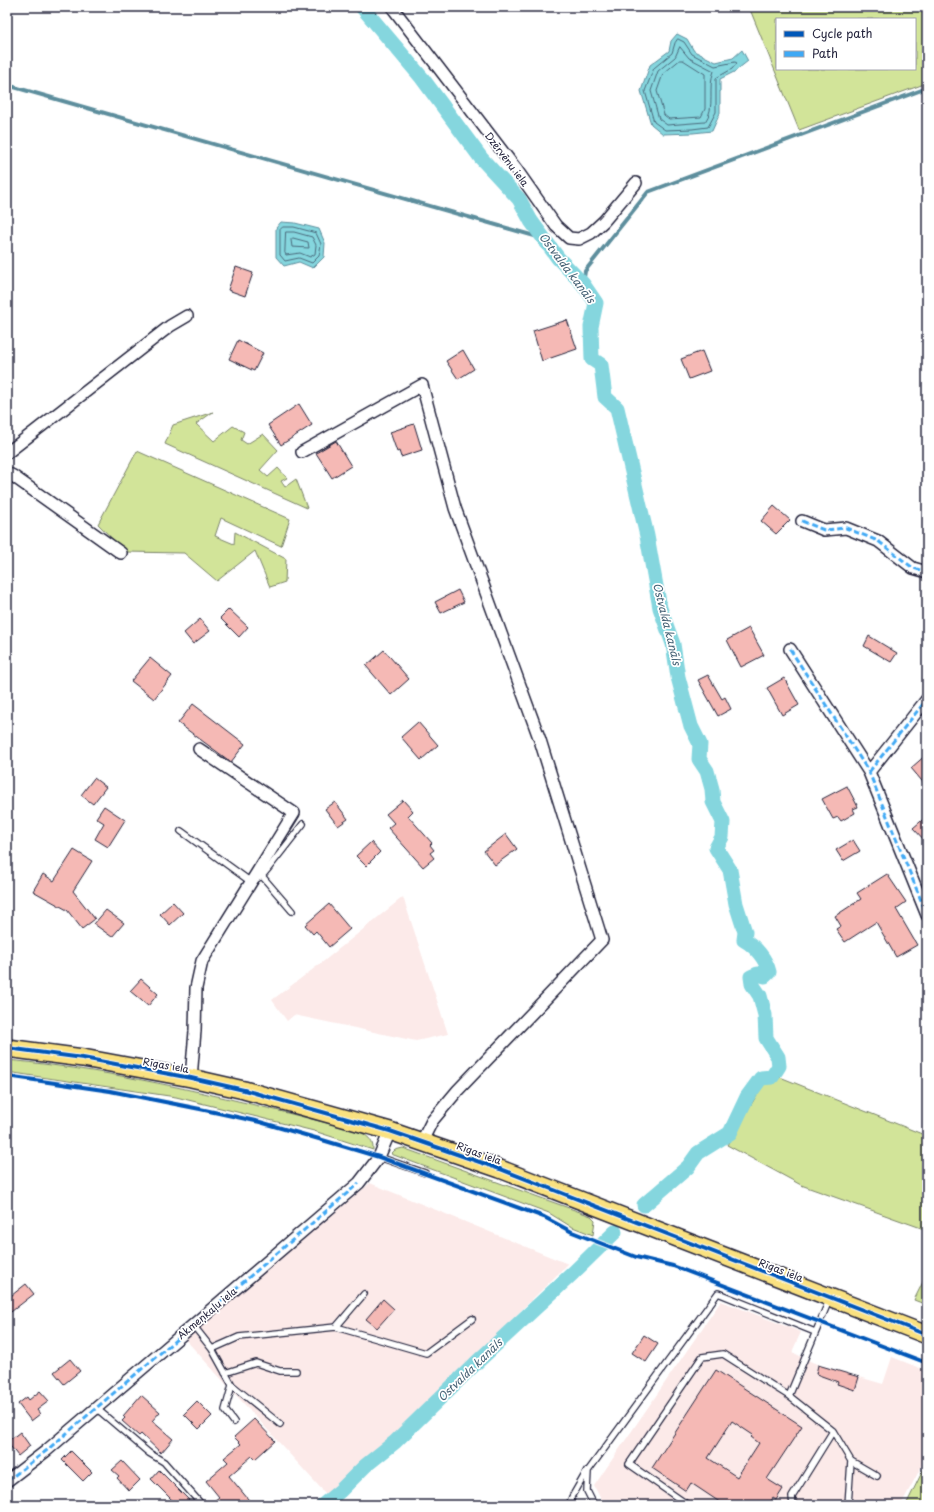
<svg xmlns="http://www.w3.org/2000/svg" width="934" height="1512" font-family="'Playpen Sans',sans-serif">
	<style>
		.built { fill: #fceae9 }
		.green { fill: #d2e499; stroke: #7a836a; fill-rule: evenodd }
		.water { fill: #85d6de; stroke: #5d8e9d }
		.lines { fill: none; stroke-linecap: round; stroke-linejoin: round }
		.shore { stroke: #4a6a7c; stroke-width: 1 }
		.stream { stroke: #5d8e9d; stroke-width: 4 }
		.canal { stroke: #85d6de; stroke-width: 15 }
		.building { fill: #f5b9b5; stroke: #22223b; fill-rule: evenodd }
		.service-casing { stroke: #22223b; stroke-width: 8 }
		.minor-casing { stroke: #22223b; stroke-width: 14 }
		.primary-casing { stroke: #22223b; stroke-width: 20 }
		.service { stroke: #fff; stroke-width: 5.5 }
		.minor { stroke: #fff; stroke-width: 11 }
		.primary { stroke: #fae180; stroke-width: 17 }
		.quiet { stroke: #3fa9f5; stroke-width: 3; stroke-dasharray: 6 3; stroke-linecap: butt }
		.cycleway-casing { stroke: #fff; stroke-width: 6 }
		.cycleway { stroke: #0057b8; stroke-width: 4 }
		.labels { text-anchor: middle; stroke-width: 3.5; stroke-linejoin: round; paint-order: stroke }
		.street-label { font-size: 10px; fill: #22223b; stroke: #fff }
		.water-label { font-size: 11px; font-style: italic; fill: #456174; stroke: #fff }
	</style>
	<rect width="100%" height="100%" fill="#fff"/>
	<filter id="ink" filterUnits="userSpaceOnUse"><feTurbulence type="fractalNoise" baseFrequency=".025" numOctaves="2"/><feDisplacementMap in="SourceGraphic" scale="8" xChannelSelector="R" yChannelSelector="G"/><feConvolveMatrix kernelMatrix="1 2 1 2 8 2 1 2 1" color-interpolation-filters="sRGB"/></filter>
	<g filter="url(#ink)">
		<path class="built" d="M403 897 448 1034 416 1041 294 1015 287 1021 272 1000 324 961Z
			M370 1183 568 1264 392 1438 326 1494 184 1338Z
			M721 1301 801 1332 792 1352 812 1362 828 1368 883 1384 892 1357 927 1371V1456L901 1505H604L594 1486Z"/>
		<path class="green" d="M749 7H927V83L799 130ZM777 19H915V69H777Z
			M213 412 196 424 214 441 233 426 244 432 241 440 247 444 263 434 278 450 260 470 268 477 278 468 287 478 281 481 285 487 296 479 307 508 165 444 173 425Z
			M137 451 290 519 281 546 221 518 215 536 234 544 235 532 286 559 285 582 270 587 255 551 217 581 184 553 125 552 98 524Z
			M7 1060C125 1071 240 1101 355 1130 364 1133 374 1139 373 1150L314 1131 176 1097 7 1072Z
			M770 1073 927 1136V1215L924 1229 801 1185 727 1145Z
			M403 1148 591 1216 595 1220 593 1235 570 1226 549 1213 391 1154 395 1150Z
			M927 1274V1305L914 1300Z
			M927 1462V1505H906Z"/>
		<path class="water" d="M677 34 687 39 694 51 716 62 733 58 742 50 748 61 734 72 720 79V113L712 131 693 133 663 134 651 124 641 91 650 65 669 51 671 41Z
			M281 222 295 223 319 229 325 243 324 257 313 268 299 262 284 266 276 257V228Z"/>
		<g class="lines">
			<path class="shore" d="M678 39 684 42 692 54 715 66 735 62 737 63 732 69 716 78V112L708 127 692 129 665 130 654 122 645 91 654 68 672 53 675 43Z
				M680 47 689 58 714 71C707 88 716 107 705 122L667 125 659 119 651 91 658 71 675 57Z
				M680 60H683L705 74V109L701 117 669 119 664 115 657 91 663 74Z
				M283 227H294L316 233 321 244 319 256 312 263 299 258 285 261 280 255V230Z
				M286 232H294L312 237 316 245 315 254 310 257 300 253 286 255 285 253Z
				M293 238 308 242 309 248 292 247 291 240Z"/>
			<path class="stream" d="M7 85 545 239
				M583 284 585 271 648 192 927 88"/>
			<path class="canal" d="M362 7 422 78 481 158 519 199 531 221 558 258 583 284 596 303 591 327 592 359 601 365 605 397 617 408 647 536 660 608 673 644 678 677 691 726 700 744 699 759 707 771 712 789 713 802 723 822 722 837 716 848 730 870 736 904 745 932 744 940C755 946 766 959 769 972L765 976 758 974 751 977 752 984 760 996 765 1015 766 1038 778 1057 779 1066 772 1077 761 1078 747 1097 730 1133 698 1153 688 1167 644 1205
				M323 1505 340 1491 365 1466 395 1442 475 1364 573 1273 615 1232"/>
		</g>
		<path class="building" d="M236 267 253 273 245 296 228 290Z
			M567 320 577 349 542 361 533 331Z
			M238 340 263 353 254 371 229 359Z
			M463 350 474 369 458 379 446 361Z
			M702 351 710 371 689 379 681 359Z
			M299 404 312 425 281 445 268 425Z
			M414 424 422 450 401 457 399 451 397 452 390 432Z
			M336 441 351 466 332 478 316 453Z
			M774 506 790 520 776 534 761 521Z
			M458 590 464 602 441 613 435 602Z
			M229 609 248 627 239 637 220 618Z
			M200 619 210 631 193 644 184 633Z
			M749 628 764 655 741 667 727 640Z
			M869 636 897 653 891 662 864 646Z
			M384 650 409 679 391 695 366 666Z
			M150 658 172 676 154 699 131 681Z
			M708 675 722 699 725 697 731 709 718 716 698 680Z
			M784 678 799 705 782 715 767 688Z
			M193 704 245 744 231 762 178 723Z
			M418 722 438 745 421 760 401 737Z
			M927 754V787L911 768Z
			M94 778 106 787 93 804 81 795Z
			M847 786 858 807 853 809 855 813 841 821 838 817 833 819 822 799Z
			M403 800 413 811 408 816 432 843 430 845 434 850 430 853 434 858 423 867 388 828 394 823 386 814Z
			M335 802 348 819 338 826 325 809Z
			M104 806 125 820 108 847 95 839 104 823 96 818Z
			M927 816V843L913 828Z
			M506 834 517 849 495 865 484 851Z
			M853 840 860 851 843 861 836 850Z
			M371 842 380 852 366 866 356 856Z
			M74 850 92 861 73 891 95 919 82 929 67 910 33 891 43 874 54 881Z
			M887 874 906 902 896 909 917 945 896 957 876 922 845 942 836 929 841 926 835 916 861 899 857 893Z
			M173 902 183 913 170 925 160 914Z
			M329 904 350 929 329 947 316 931 313 934 305 925Z
			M106 910 124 923 112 937 94 924Z
			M141 979 158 994 148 1006 130 991Z
			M26 1284 34 1294 7 1315V1299Z
			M383 1299 394 1309 377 1328 366 1319Z
			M644 1335 658 1344 646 1362 632 1353Z
			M70 1359 80 1371 64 1384 54 1372Z
			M818 1365 859 1377 855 1390 837 1384 838 1382 816 1374Z
			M716 1370 802 1426 767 1479 783 1489 776 1500 773 1498 768 1505H724L691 1483 686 1491 652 1468ZM732 1421 753 1435 751 1437 759 1443 737 1477 708 1458Z
			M40 1391 49 1401 37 1410 40 1414 31 1421 18 1404 27 1397 29 1400Z
			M141 1395 160 1412 152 1421 173 1439 161 1453 141 1434 139 1436 122 1421 125 1418 123 1416Z
			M197 1401 212 1416 199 1429 184 1414Z
			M254 1419 275 1441 255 1459 252 1456 229 1476 253 1505H209L219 1497 206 1481 228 1462 224 1458 241 1444 234 1437Z
			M20 1432 30 1446 18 1456 7 1442Z
			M71 1451 92 1472 83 1481 62 1460Z
			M122 1461 140 1480 129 1491 117 1478 119 1476 112 1470Z
			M159 1470 194 1505H177L151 1479Z"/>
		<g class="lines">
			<g class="service-casing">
				<path id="service" d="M181 831 251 882 262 876 267 870 303 824
					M262 876 292 911
					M379 1157 425 1173
					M193 1325 212 1349 232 1385 280 1424
					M336 1327 364 1294
					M212 1349 239 1337 336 1327 426 1353 472 1319
					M225 1373 256 1363 280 1371H296
					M232 1385 225 1410 234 1422
					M789 1396 830 1298
					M96 1408 149 1453 164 1462 202 1505
					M833 1431 851 1461 848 1505
					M851 1461 877 1476
					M569 1505 572 1497 587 1471
					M594 1505 587 1491 588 1471 718 1293 815 1332
					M688 1505 629 1464 702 1357 723 1354 789 1396 833 1431 792 1497 793 1505"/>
			</g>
			<g class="minor-casing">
				<path id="minor" d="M392 7 516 169 556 226 569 238 579 239 591 233 604 221 636 183
					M302 452 422 385 455 508 540 740 602 940 458 1090 432 1121 422 1141
					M7 453 170 326 187 316
					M7 473 13 476 121 553
					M802 521 824 530 846 528 878 541 913 568 927 572
					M790 649 869 772 927 915
					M869 772 927 699
					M191 1078 195 1031 196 988 202 961 294 813 199 749
					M7 1481 46 1451 359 1183 379 1157 390 1131"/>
			</g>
			<g class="primary-casing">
				<path id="primary" d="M7 1048 83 1058 191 1078 244 1090 390 1131 500 1169 927 1335"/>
			</g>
			<use href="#service" class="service"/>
			<use href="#minor" class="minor"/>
			<use href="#primary" class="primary"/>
			<path class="quiet" d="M802 521 824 530 846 528 878 541 913 568 927 572
				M790 649 869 772 927 915
				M869 772 927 699
				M7 1481 46 1451 359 1183"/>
			<g class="cycleway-casing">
				<path id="cycleway" d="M7 1048 83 1058 191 1078 244 1090 390 1131 500 1169 927 1335
					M7 1076 110 1091 200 1109 260 1122 319 1139 379 1157 544 1217 572 1232 636 1257 673 1266 927 1363"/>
			</g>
			<use href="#cycleway" class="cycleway"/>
		</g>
	</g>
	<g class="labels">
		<g class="street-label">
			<text transform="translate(507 159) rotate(53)" y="4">Dzērvēnu iela</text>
			<text transform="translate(166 1065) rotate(10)" y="4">Rīgas iela</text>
			<text transform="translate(479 1153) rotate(20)" y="4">Rīgas iela</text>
			<text transform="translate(781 1270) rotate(21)" y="4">Rīgas iela</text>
			<text transform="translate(207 1313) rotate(-40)" y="4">Akmeņkaļu iela</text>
		</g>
		<g class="water-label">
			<text transform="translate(567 268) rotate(53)" y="4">Ostvalda kanāls</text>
			<text transform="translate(667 624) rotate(76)" y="4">Ostvalda kanāls</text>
			<text transform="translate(470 1370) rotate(-44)" y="4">Ostvalda kanāls</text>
		</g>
	</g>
	<rect width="934" height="1512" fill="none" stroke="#fff" stroke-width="24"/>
	<rect x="12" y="12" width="910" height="1488" fill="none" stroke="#22223b" stroke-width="1.5" filter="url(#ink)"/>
	<rect x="776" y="18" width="140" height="52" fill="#ffffff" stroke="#a7a7b1"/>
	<rect x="784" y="31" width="20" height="6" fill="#0057b8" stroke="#a7a7b1"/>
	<text x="812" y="38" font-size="12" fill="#22223b">Cycle path</text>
	<rect x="784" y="51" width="20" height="6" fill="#3fa9f5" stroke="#a7a7b1"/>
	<text x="812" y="58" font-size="12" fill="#22223b">Path</text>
</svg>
